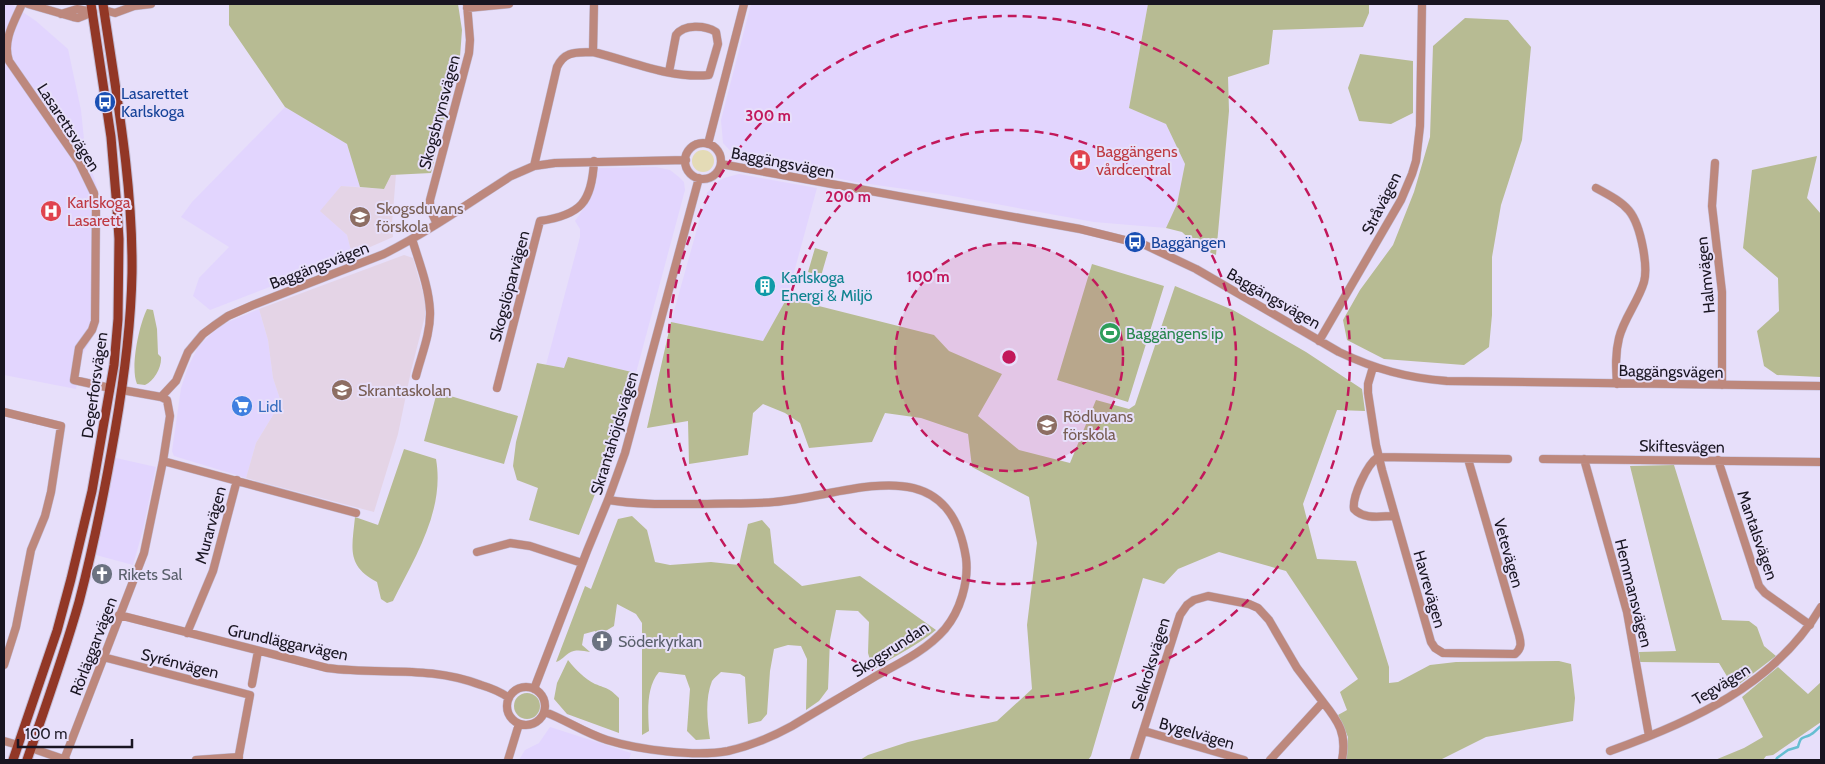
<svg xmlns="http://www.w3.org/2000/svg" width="1825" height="764" font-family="Cabin,sans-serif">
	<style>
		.built { fill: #e2d5fe }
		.education { fill: #e4d4e6 }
		.green { fill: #b7bb93 }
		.sand { fill: #e4dbb6 }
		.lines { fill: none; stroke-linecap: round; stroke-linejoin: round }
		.stream { stroke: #66bed1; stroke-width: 2.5 }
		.minor-casing { stroke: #c2bbd3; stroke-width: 9 }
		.major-casing { stroke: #c2bbd3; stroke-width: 11 }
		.minor { stroke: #bd887d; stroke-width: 8 }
		.major { stroke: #923726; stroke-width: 9 }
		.ring { fill: none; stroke: #c2185b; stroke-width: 2.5; stroke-dasharray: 9 6 }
		.labels { text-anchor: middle; stroke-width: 4; stroke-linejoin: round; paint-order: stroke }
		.transit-label { font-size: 16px; fill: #164399; stroke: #e7dffa; text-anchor: start }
		.street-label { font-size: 16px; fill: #191521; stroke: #e7dffa }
		.health-label { font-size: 16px; fill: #be3a42; stroke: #e7dffa; text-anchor: start }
		.education-label { font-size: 16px; fill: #785e54; stroke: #e7dffa; text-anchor: start }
		.culture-label { font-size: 16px; fill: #0d838f; stroke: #e7dffa; text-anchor: start }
		.leisure-label { font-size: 16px; fill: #27864d; stroke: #e7dffa; text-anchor: start }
		.shop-label { font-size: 16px; fill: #366cbe; stroke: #e7dffa; text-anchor: start }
		.worship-label { font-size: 16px; fill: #5b616d; stroke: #e7dffa; text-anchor: start }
		.centre { fill: #c2185b; stroke: #e7dffa; stroke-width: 2.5 }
		.ring-label { font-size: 15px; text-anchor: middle; font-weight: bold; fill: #c2185b; stroke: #e7dffa; stroke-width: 4; stroke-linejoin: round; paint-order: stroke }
	</style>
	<rect width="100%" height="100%" fill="#e7dffa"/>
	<path class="built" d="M4 4H11L36 21 68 49 81 110 85 149 97 187 100 236 99 322 91 340 81 357 76 389 4 375Z
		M751 4H1148L1129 108 1166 124 1185 164 1177 204 1166 228 1094 222 947 195 855 182 736 157 723 143 721 120Z
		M285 107 347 144 360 187 341 186 321 211 347 235 352 255 210 310 193 296 199 278 229 247 181 217 192 202Z
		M656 167 670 170 679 177 684 182 685 190 636 373 568 357 564 368 546 365 580 237V229L575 221 588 202 596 184 598 168Z
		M739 174 817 188 787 298 763 341 671 322 707 193 717 182 724 178Z
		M259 309 268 340 273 378 281 402 256 443 246 478 174 456 172 451 181 388 188 367 198 347 214 331 228 322Z
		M116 458 156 467 143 530 133 565 96 555Z
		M550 727 631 753 629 760H519L525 750 539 743Z"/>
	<path class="education" d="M396 174 392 224 393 237 352 255 347 235 320 211 341 186 384 189 391 175Z
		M404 255 413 258 425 300V316L411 371 398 434 374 512 246 478 256 443 281 402 273 378 268 340 259 309Z"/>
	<path class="green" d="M229 4H458L462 30 460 57 431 173 391 175 384 189 360 187 347 144 285 107 229 25Z
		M1148 4H1369V13L1363 27 1273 30 1269 64 1228 77 1229 111 1216 255 1198 247 1182 232 1166 228 1177 204 1185 164 1166 124 1129 108Z
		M1465 18 1508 20 1531 47 1522 140 1501 205 1492 257V315L1489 347 1464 365 1384 359 1347 340 1343 320 1360 290 1393 245 1414 192 1430 137 1433 46Z
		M1360 54 1413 61V113L1391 124 1359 121 1348 88Z
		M1817 156 1807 198 1821 214V377L1777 375 1764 366 1757 331 1779 311 1778 278 1743 248 1752 170Z
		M815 248 828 252 821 276 808 272Z
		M1092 264 1164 286 1128 402 1057 380Z
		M1175 286 1233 310 1306 352 1362 389 1365 411 1337 410 1303 504 1317 559 1356 561 1389 667V683L1398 682 1430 665 1456 662 1559 661 1571 664 1575 698 1573 721 1486 737 1440 760H1345L1348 737 1338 715 1347 710 1340 692 1358 679 1286 571 1219 552 1178 569 1164 584 1143 578 1091 756 1088 760H860L868 755 908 742 997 721 1032 689 1027 625 1037 543 1029 497 972 467 968 434 921 418 885 413 872 442 809 448 800 423 785 413 763 404 753 413 748 455 689 464 688 421 647 428 671 322 763 341 787 298 934 335 949 351 1002 374 978 416 1019 450 1070 463 1096 400 1129 409 1135 405Z
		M147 309 153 310 157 329 158 354 161 357C162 367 154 381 145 385L137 384C130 368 139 325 147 309Z
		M568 357 636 373 613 448 579 535 529 520 538 488 517 480 513 466 516 442 537 363 564 368Z
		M437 392 518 416 504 464 424 441Z
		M404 449 436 459C445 510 415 557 393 601L387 603 381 599 377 582C346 566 352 548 355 517L378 525Z
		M1674 465 1722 620 1749 621 1757 627 1764 646 1776 656 1734 688 1719 663 1640 662 1639 652 1676 651 1630 466Z
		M632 516 647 530 655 562 670 565 711 562 739 565 748 524 762 520 770 529 774 563 802 586 860 576 936 630C917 646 894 656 873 670L868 653 869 622 858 611 836 610 830 640 828 689 819 701 806 710 807 659 801 646 788 645 774 649 770 671 767 714 761 721 748 724 745 677 740 674 721 672C718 675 714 678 712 681 705 698 707 721 710 739L696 740 687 731 690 689 685 675 659 672C646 687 648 712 649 731L642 735V623L636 614 617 604 614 626 604 632 602 630 597 634 595 631 584 634 582 645 590 652C583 651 576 649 569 653 564 656 562 660 556 662L585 586 591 589 618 519Z
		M568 660C576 670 584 678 595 684 608 689 609 688 619 698V733L567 714 554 699 557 683Z
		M1778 667 1808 694 1821 682V722L1773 755 1766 756 1763 760H1715L1744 748 1763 737 1742 697Z
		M514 706a13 13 0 1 1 26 0a13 13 0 1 1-26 0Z"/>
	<path class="sand" d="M692 161a11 11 0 1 1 22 0a11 11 0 1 1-22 0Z"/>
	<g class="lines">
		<path class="stream" d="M1776 760 1777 758 1788 750 1798 747C1801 736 1801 739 1810 735 1814 733 1818 728 1821 726"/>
		<g class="minor-casing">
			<path id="minor" d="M22 4C14 22 2 41 9 61L79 162 94 193 96 209 95 321 92 330 79 348 74 380 110 388
				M28 4 73 17 78 18 93 12
				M467 8 509 4
				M104 10 115 13 134 6 151 4
				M61 14 77 9 93 12
				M593 52C631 61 670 79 709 75L718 44 716 32C705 25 684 24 676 35L669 72
				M685 161a18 18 0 1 1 36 0a18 18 0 1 1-36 0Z
				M708 144 744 4
				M1715 163 1712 206 1722 292V385
				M721 164 1080 229 1145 245 1196 269 1339 352C1375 369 1407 378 1447 381L1821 386
				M534 166 557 67C565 50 577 53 593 52L594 4
				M1596 188C1628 205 1636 211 1643 248 1645 259 1647 271 1644 282 1638 302 1624 318 1619 338 1615 354 1616 368 1617 384
				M437 224 430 209V200L469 53 470 40 467 4
				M412 239C419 262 429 287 430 311 431 333 421 356 416 376
				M1319 341 1401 200 1412 174 1416 161 1420 126 1422 4
				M1373 367 1368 384V393L1376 445 1382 470 1431 642 1435 648 1443 653 1515 654C1522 648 1521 643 1519 635L1468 459
				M497 388 540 221C581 215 592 202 594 161
				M161 397 176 381 188 352 203 334 215 325 228 316 253 305 384 254C428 232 469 203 511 176L534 166 555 163 686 160
				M4 412 61 426 51 492 45 516 31 550 16 627 4 665
				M1543 459 1821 462
				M1584 459 1627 612 1649 736
				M1718 460 1759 586 1765 593 1810 625
				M163 461 356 513
				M1395 516C1381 516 1364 520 1354 509 1352 497 1367 464 1378 457L1508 459
				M477 552 510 543 530 546 582 563
				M119 615 327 668C381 675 429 665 481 685 491 688 501 692 509 698
				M187 633 213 571 237 480
				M103 657 250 695 238 760
				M252 684 258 651
				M507 706a19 19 0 1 1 38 0a19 19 0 1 1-38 0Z
				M534 689 587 551 608 500 625 453 699 178
				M1323 702C1339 722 1347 734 1342 760
				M545 712C566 720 585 733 607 740 639 750 696 757 728 751 750 746 772 737 792 726 820 709 848 693 876 676 900 663 927 650 945 629 960 611 969 582 966 558 948 445 849 496 774 502 751 504 726 503 702 504 671 504 640 505 608 500
				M1144 731 1244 760
				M4 741 18 745
				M31 748 66 760
				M1610 751C1691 722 1775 685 1821 607
				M64 760 144 553 163 461 170 416 167 400 161 397 122 390
				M196 760 239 757
				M508 760 519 724
				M1134 760 1180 615 1187 605 1194 600 1208 596 1249 604 1258 608 1269 620 1297 668 1323 702 1270 760"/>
		</g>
		<g class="major-casing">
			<path id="major" d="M13 760 57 631 71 579 92 491 114 365 118 319 119 239 117 208 111 137 91 4
				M27 760C45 708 64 655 79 602 94 545 105 489 115 431 124 379 131 327 132 273 133 182 116 93 103 4"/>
		</g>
		<use href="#minor" class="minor"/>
		<use href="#major" class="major"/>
	</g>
	<circle cx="1009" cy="357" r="114" fill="#c2185b" fill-opacity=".12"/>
	<g class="ring">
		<circle cx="1009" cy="357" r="114"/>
		<circle cx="1009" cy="357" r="227"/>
		<circle cx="1009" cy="357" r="341"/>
	</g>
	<defs>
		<g id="bus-disc" transform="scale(1.125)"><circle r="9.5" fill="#1a4fb4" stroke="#e7dffa"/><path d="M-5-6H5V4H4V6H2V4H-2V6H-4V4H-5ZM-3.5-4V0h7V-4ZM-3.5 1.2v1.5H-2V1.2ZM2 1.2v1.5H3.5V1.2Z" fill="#fff"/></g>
		<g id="hospital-disc" transform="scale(1.125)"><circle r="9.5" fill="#e0444e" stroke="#e7dffa"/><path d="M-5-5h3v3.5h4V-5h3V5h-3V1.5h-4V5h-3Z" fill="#fff"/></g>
		<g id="school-disc" transform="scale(1.125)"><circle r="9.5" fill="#8d6e63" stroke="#e7dffa"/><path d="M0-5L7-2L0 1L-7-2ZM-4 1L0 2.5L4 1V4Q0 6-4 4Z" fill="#fff"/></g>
		<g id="building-disc" transform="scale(1.125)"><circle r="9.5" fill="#0f9aa8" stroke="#e7dffa"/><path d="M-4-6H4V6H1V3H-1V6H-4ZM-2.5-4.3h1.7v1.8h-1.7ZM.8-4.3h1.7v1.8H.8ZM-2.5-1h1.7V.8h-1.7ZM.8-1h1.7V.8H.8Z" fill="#fff"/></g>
		<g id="stadium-disc" transform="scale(1.125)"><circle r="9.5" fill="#2e9e5b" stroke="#e7dffa"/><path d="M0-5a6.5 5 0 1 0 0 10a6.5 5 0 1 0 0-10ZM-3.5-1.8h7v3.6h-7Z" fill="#fff"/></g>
		<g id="supermarket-disc" transform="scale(1.125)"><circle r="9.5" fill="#3f7fe0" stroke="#e7dffa"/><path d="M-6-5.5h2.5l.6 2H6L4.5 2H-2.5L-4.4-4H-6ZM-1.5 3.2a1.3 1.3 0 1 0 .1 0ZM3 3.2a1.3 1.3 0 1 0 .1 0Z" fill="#fff"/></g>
		<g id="church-disc" transform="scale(1.125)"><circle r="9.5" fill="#6b7280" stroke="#e7dffa"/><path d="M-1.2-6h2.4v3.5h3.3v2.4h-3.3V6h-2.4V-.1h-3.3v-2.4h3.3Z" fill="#fff"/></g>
	</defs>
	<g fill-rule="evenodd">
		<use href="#bus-disc" x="105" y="102"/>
		<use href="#hospital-disc" x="1080" y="160"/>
		<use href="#hospital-disc" x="51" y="211"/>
		<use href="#school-disc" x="360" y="217"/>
		<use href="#bus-disc" x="1135" y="242"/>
		<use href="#building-disc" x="765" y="286"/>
		<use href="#stadium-disc" x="1110" y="333"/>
		<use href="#school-disc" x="342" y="390"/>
		<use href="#supermarket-disc" x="242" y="406"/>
		<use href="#school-disc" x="1047" y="425"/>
		<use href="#church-disc" x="102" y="574"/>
		<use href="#church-disc" x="602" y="641"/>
	</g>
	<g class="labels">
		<g class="transit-label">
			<text x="121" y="99">Lasarettet<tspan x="121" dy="18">Karlskoga</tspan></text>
			<text x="1151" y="248">Baggängen</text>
		</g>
		<g class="street-label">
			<text transform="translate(439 112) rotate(-75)" y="6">Skogsbrynsvägen</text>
			<text transform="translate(69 127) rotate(57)" y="6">Lasarettsvägen</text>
			<text transform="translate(783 162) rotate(11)" y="6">Baggängsvägen</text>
			<text transform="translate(1381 203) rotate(-63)" y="6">Stråvägen</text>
			<text transform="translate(319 265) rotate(-21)" y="6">Baggängsvägen</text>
			<text transform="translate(1705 275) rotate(-96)" y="6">Halmvägen</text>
			<text transform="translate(509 286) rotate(-75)" y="6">Skogslöparvägen</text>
			<text transform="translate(1274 298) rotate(30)" y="6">Baggängsvägen</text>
			<text transform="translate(1671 371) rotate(1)" y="6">Baggängsvägen</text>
			<text transform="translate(94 385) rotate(-82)" y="6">Degerforsvägen</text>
			<text transform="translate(614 433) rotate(-73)" y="6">Skrantahöjdsvägen</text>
			<text transform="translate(1682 446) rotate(1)" y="6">Skiftesvägen</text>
			<text transform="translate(210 525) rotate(-75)" y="6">Murarvägen</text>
			<text transform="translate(1758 535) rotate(71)" y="6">Mantalsvägen</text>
			<text transform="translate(1509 553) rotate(74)" y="6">Vetevägen</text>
			<text transform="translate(1430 589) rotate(74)" y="6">Havrevägen</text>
			<text transform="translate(1634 593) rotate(76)" y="6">Hemmansvägen</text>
			<text transform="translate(288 642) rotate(12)" y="6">Grundläggarvägen</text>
			<text transform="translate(93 646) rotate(-69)" y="6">Rörläggarvägen</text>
			<text transform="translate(890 649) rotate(-33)" y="6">Skogsrundan</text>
			<text transform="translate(180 663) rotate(14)" y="6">Syrénvägen</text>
			<text transform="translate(1150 664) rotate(-73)" y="6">Selkroksvägen</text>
			<text transform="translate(1721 684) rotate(-31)" y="6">Tegvägen</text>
			<text transform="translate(1197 733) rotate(16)" y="6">Bygelvägen</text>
		</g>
		<g class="health-label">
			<text x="1096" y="157">Baggängens<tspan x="1096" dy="18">vårdcentral</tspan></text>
			<text x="67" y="208">Karlskoga<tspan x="67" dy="18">Lasarett</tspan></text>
		</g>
		<g class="education-label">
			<text x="376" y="214">Skogsduvans<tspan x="376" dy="18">förskola</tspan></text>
			<text x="358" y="396">Skrantaskolan</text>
			<text x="1063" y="422">Rödluvans<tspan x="1063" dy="18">förskola</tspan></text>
		</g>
		<g class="culture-label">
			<text x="781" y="283">Karlskoga<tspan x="781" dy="18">Energi &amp; Miljö</tspan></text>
		</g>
		<g class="leisure-label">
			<text x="1126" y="339">Baggängens ip</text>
		</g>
		<g class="shop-label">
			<text x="258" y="412">Lidl</text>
		</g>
		<g class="worship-label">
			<text x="118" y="580">Rikets Sal</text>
			<text x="618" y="647">Söderkyrkan</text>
		</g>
	</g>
	<circle cx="1009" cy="357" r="8" class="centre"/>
	<g class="ring-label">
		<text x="768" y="121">300 m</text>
		<text x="848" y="202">200 m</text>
		<text x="928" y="282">100 m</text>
	</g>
	<rect width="1825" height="764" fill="none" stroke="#191521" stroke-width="10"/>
	<path d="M18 739v8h114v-8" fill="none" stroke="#191521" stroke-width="2.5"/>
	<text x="25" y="739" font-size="15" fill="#191521" stroke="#e7dffa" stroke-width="4" paint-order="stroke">100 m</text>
</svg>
